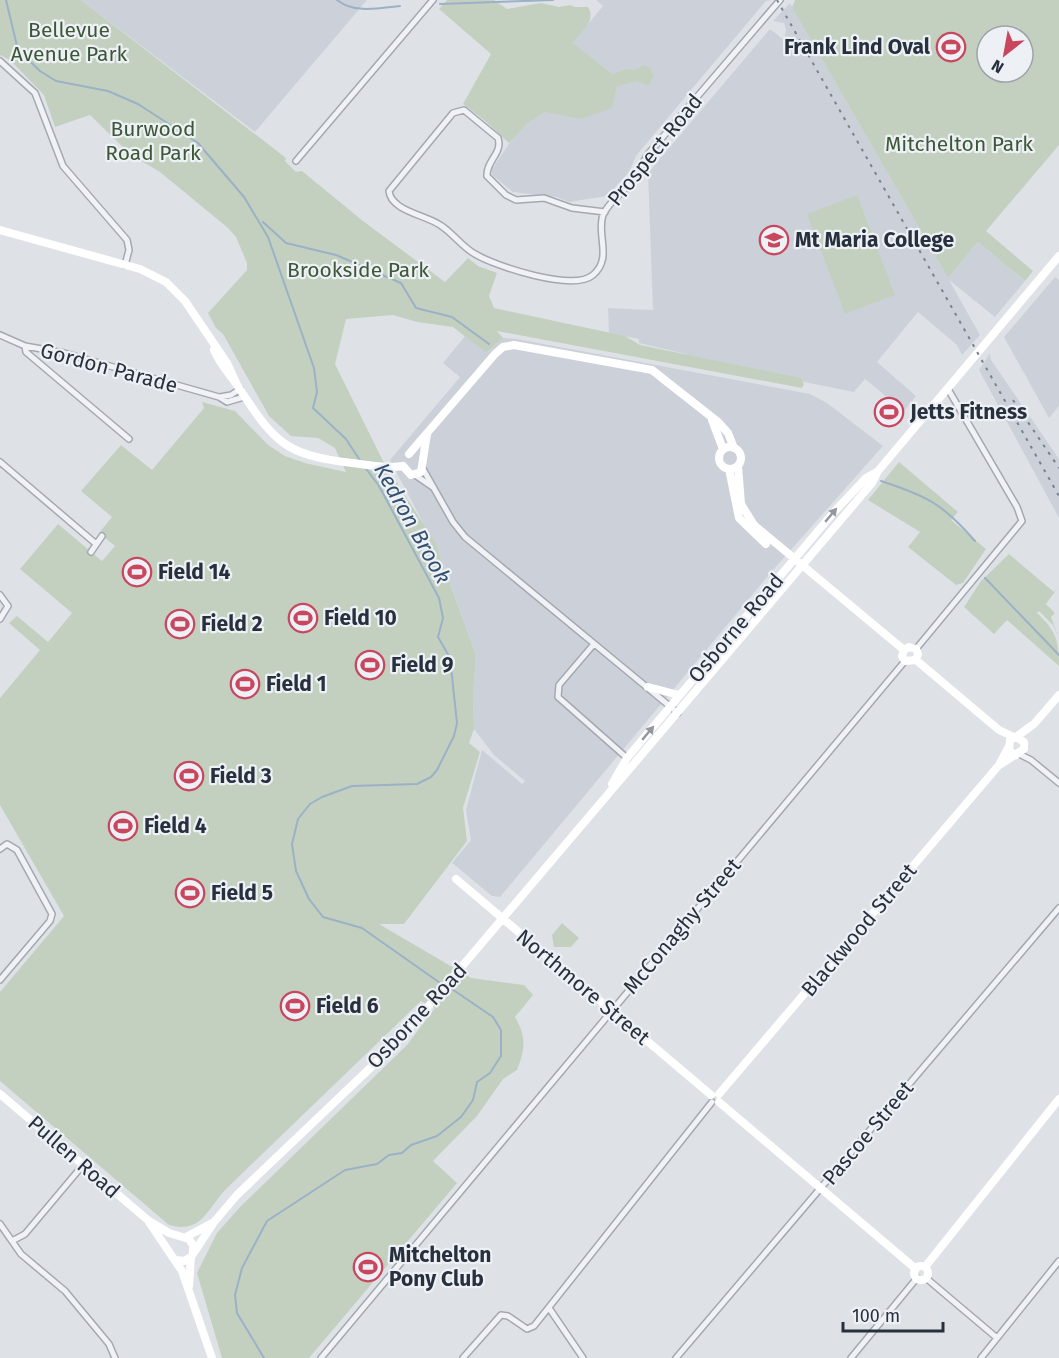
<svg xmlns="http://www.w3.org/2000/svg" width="1059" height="1358" font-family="'Fira Sans',sans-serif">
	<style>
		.built { fill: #ccd1d9 }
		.green { fill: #c4d0bf; fill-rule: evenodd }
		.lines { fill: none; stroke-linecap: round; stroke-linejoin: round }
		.stream { stroke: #9ab1c6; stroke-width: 2 }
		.street-casing { stroke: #a4a9b1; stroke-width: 8 }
		.street { stroke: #f0f2f5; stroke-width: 5 }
		.secondary { stroke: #fff; stroke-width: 8 }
		.rail { stroke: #788290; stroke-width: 2; stroke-dasharray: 3 6; stroke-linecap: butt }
		.oneway { fill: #94989e }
		.labels { text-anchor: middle; stroke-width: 4.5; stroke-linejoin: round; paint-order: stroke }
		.park-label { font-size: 21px; fill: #3d5836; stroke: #edf0f5 }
		.poi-label { font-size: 21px; font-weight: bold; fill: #28303d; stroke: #edf0f5; text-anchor: start }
		.street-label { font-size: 21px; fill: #28303d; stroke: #edf0f5 }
		.water-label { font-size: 22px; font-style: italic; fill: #34506f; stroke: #edf0f5 }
	</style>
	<rect width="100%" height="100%" fill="#dee2e7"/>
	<path class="built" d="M81 0H367L255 132Z
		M596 0H772L766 1 696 84 636 156 629 172 607 196 569 202 557 197 513 192 492 175V169L513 138 527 124 606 71 572 43 603 6Z
		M790 3 948 278 978 242 1025 281 995 317 949 280 980 335 962 355 957 345 918 312 877 362 916 396 904 411 865 379 854 392 689 359 686 354 639 343V339L609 333 608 308 653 310 648 173 770 29 784 40 786 30 784 23 773 21Z
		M1055 277 1059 280V406L1049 418 1004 337Z
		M465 336 486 353 503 338 517 339 810 394 827 403 883 446 773 570 500 897 492 896 452 863 471 840 466 810 482 750 522 784 525 781 494 755 474 729 473 697 476 655 440 555 390 460 460 377 443 363Z
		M990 353 991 360 1059 459V518L979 370Z"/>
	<path class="green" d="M0 0H81L286 158 285 161 296 172 302 171 363 221 445 282 468 258 478 266 497 273 489 296 494 308 625 336 640 345 801 378 804 384 802 388 497 331 503 338 486 353 453 327 417 322 393 315 346 319 335 364 383 461 435 542 476 655 473 697 474 729 469 743 480 752 463 808 467 841 404 924H379L471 978 524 985 533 995 515 1017C527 1037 525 1050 517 1070L503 1079 477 1116 433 1161 457 1183 309 1358H222L197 1273 217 1233 240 1207 407 1045 435 1008 421 1001 225 1190C207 1210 201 1234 169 1225L0 1081V992L64 916 0 805V698L40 650 9 623 17 616 48 642 72 613 20 569 58 524 102 561 115 546 99 533 112 517 81 491 121 445 152 470 204 408 202 402 235 411 268 445 285 456 305 463 346 472 335 448 318 438 291 436 269 416 223 334 216 328 208 313 247 270V263L236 237 228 228 160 172 131 155 90 115 55 127 44 95 10 60 0 55Z
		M447 0H494L507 9 541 3 559 7 570 5 575 7H588C597 21 581 31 573 43L612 74 627 69 635 70 644 65 650 68 654 77 648 86 637 81 617 86 612 108 581 119 545 112 527 124 509 143 484 120 463 104 491 54 439 9Z
		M795 0H1059V145L986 231 1033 271 1025 281 978 242 948 278 792 7ZM987 36H1023V72H987Z
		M857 195 895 295 845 314 807 214Z
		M899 462 958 512 951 520 986 549 963 583 956 585 908 547 920 532 868 500Z
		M1009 554 1054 592 1059 586 1046 604 1055 613 1051 617 1059 639 1053 625 1039 611 1037 613C1056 631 1059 640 1059 666L1007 620 994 634 964 607 981 581Z
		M562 923 579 938 571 947H554L552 935Z"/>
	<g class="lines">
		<path class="stream" d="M6 0 18 50 40 71 56 81 108 91 138 104 198 143 244 197 268 237 314 368 317 392 313 408 346 439 361 462
			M337 0C354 14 380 8 400 6
			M440 4 553 0
			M263 222 286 243 336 255 401 283 416 308 452 317 489 344
			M364 466 379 486 439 598 443 618 438 637 450 658 457 723 454 736 437 770 431 777 417 784 352 786 322 797 310 804 298 819 292 844 296 871 309 899 323 917 362 928 443 985
			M881 481C927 496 943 504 975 541
			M985 578 1059 655
			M264 1358 237 1313 235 1295 242 1268 267 1221 345 1170 377 1164 389 1155 402 1153 411 1145 437 1136 461 1117 473 1100 477 1082 490 1073 501 1056V1030L493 1017 449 987"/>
		<g class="street-casing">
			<path id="street" d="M0 61 35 93 63 166 127 240 129 250 125 265
				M296 161 433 0
				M605 212 572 208 544 198 516 200 506 195 487 176C486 161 503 153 498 138L464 110 453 113 389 191C391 211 426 215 440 225 453 233 462 247 475 254 495 266 573 292 593 275 613 258 596 235 603 215 609 201 624 192 633 180 639 172 643 161 649 153L780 0
				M0 335 25 346 64 353 219 397 227 402 244 397
				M25 346 26 352 129 439
				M220 397 231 395 240 389
				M0 462 95 543
				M423 469 453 522 465 537 678 713
				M415 475 434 488
				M91 552 102 536
				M0 595 8 606 0 619
				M594 644 559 685 558 697 627 758
				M916 649 1022 521 1017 507 948 389
				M1019 754 1031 760 1059 783
				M0 849 7 844 17 850 52 914 50 921 0 980
				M0 1224 21 1254 65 1291 109 1344 115 1358
				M12 1241 25 1234 83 1165
				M926 1278 997 1338
				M549 1308 583 1358
				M321 1358 905 661
				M463 1358 501 1315 508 1316 527 1329 534 1326 712 1102
				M676 1358 1059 908
				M851 1358 917 1278
				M981 1358 1059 1261"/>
		</g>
		<use href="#street" class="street"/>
		<path class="secondary" d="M0 230 140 269 166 282 185 301 227 363 237 385
			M214 350C220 365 231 375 239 388 275 443 285 455 352 463 369 465 386 469 403 466
			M712 420 723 449
			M719 458a11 11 0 1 1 22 0a11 11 0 1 1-22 0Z
			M409 454 495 354 503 347 514 345 652 370 718 422 728 433 734 448
			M403 466 411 475 421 472 427 434
			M738 466 741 504 754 525 904 650
			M729 469 739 518 766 544
			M904 650 909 647 916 649 918 654 916 660
			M904 650 902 656 905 661 916 660
			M916 660 999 730 1014 737
			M648 687 679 695
			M1016 737 1034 724 1059 695
			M1001 764 1024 749V742L1016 737 1010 740 1009 751 1016 755
			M612 784 627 758 834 512 866 478 877 472
			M456 879 711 1095
			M0 1094 149 1221 169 1233 189 1239 193 1245V1253
			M719 1094 999 765 1008 748
			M719 1102 916 1269
			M149 1222 182 1271 212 1358
			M186 1237 214 1222
			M176 1260 184 1261 191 1257 214 1222 237 1195 386 1053 425 1010 872 483 878 471 1059 256
			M914 1273a7 7 0 1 1 14 0a7 7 0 1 1-14 0Z
			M925 1267 1059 1099
			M189 1286 191 1257"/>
		<path class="rail" d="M777 0 1059 496
			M1013 400 1059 468"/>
	</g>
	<defs><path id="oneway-solid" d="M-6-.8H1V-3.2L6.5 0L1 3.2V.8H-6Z" transform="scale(1.5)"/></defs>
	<g class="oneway">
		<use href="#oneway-solid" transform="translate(831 515) rotate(-50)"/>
		<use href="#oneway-solid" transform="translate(648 733) rotate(-50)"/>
	</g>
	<defs>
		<g id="stadium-ring" transform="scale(1.5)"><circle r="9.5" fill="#edf0f5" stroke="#c8475e" stroke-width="1.5"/><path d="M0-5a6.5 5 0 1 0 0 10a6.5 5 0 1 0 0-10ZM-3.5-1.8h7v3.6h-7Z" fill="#c8475e"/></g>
		<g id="school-ring" transform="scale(1.5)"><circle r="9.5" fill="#edf0f5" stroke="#c8475e" stroke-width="1.5"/><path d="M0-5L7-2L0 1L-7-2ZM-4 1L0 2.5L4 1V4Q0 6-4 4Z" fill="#c8475e"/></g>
	</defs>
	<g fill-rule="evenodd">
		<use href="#stadium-ring" x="951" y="47"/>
		<use href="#school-ring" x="774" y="240"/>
		<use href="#stadium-ring" x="889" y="412"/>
		<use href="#stadium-ring" x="137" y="572"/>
		<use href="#stadium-ring" x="303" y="618"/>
		<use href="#stadium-ring" x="180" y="624"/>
		<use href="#stadium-ring" x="370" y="665"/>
		<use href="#stadium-ring" x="245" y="684"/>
		<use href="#stadium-ring" x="189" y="776"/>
		<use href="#stadium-ring" x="123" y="826"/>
		<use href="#stadium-ring" x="190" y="893"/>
		<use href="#stadium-ring" x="295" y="1006"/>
		<use href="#stadium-ring" x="368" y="1267"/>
	</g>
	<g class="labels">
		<g class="park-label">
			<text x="69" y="37">Bellevue<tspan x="69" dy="24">Avenue Park</tspan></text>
			<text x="153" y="136">Burwood<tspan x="153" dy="24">Road Park</tspan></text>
			<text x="959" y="151">Mitchelton Park</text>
			<text x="358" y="277">Brookside Park</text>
		</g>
		<g class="poi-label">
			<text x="930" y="54" text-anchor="end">Frank Lind Oval</text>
			<text x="795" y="247">Mt Maria College</text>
			<text x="910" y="419">Jetts Fitness</text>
			<text x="158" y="579">Field 14</text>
			<text x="324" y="625">Field 10</text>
			<text x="201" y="631">Field 2</text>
			<text x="391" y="672">Field 9</text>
			<text x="266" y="691">Field 1</text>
			<text x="210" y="783">Field 3</text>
			<text x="144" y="833">Field 4</text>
			<text x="211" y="900">Field 5</text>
			<text x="316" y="1013">Field 6</text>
			<text x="389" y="1262">Mitchelton<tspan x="389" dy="24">Pony Club</tspan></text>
		</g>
		<g class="street-label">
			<text transform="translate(655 150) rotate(-51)" y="7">Prospect Road</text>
			<text transform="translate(109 368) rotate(15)" y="7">Gordon Parade</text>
			<text transform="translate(736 628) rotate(-50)" y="7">Osborne Road</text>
			<text transform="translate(682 926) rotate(-50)" y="7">McConaghy Street</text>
			<text transform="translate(859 930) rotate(-50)" y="7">Blackwood Street</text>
			<text transform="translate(583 987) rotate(40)" y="7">Northmore Street</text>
			<text transform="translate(417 1016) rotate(-47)" y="7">Osborne Road</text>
			<text transform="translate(868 1133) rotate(-50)" y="7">Pascoe Street</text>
			<text transform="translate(74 1157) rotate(41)" y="7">Pullen Road</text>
		</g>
		<g class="water-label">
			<text transform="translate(413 523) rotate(61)" y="8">Kedron Brook</text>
		</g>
	</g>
	<g transform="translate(1005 54) rotate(211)"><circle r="28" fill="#edf0f5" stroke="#9ea3ab" stroke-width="1.5"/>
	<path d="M0-4.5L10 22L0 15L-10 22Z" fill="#c8475e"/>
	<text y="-9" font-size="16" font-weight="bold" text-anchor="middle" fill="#28303d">N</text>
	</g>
	<path d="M843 1322v9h100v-9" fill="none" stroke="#28303d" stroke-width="3"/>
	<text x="852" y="1322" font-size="18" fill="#28303d" stroke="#edf0f5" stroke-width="4.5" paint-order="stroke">100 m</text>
</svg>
